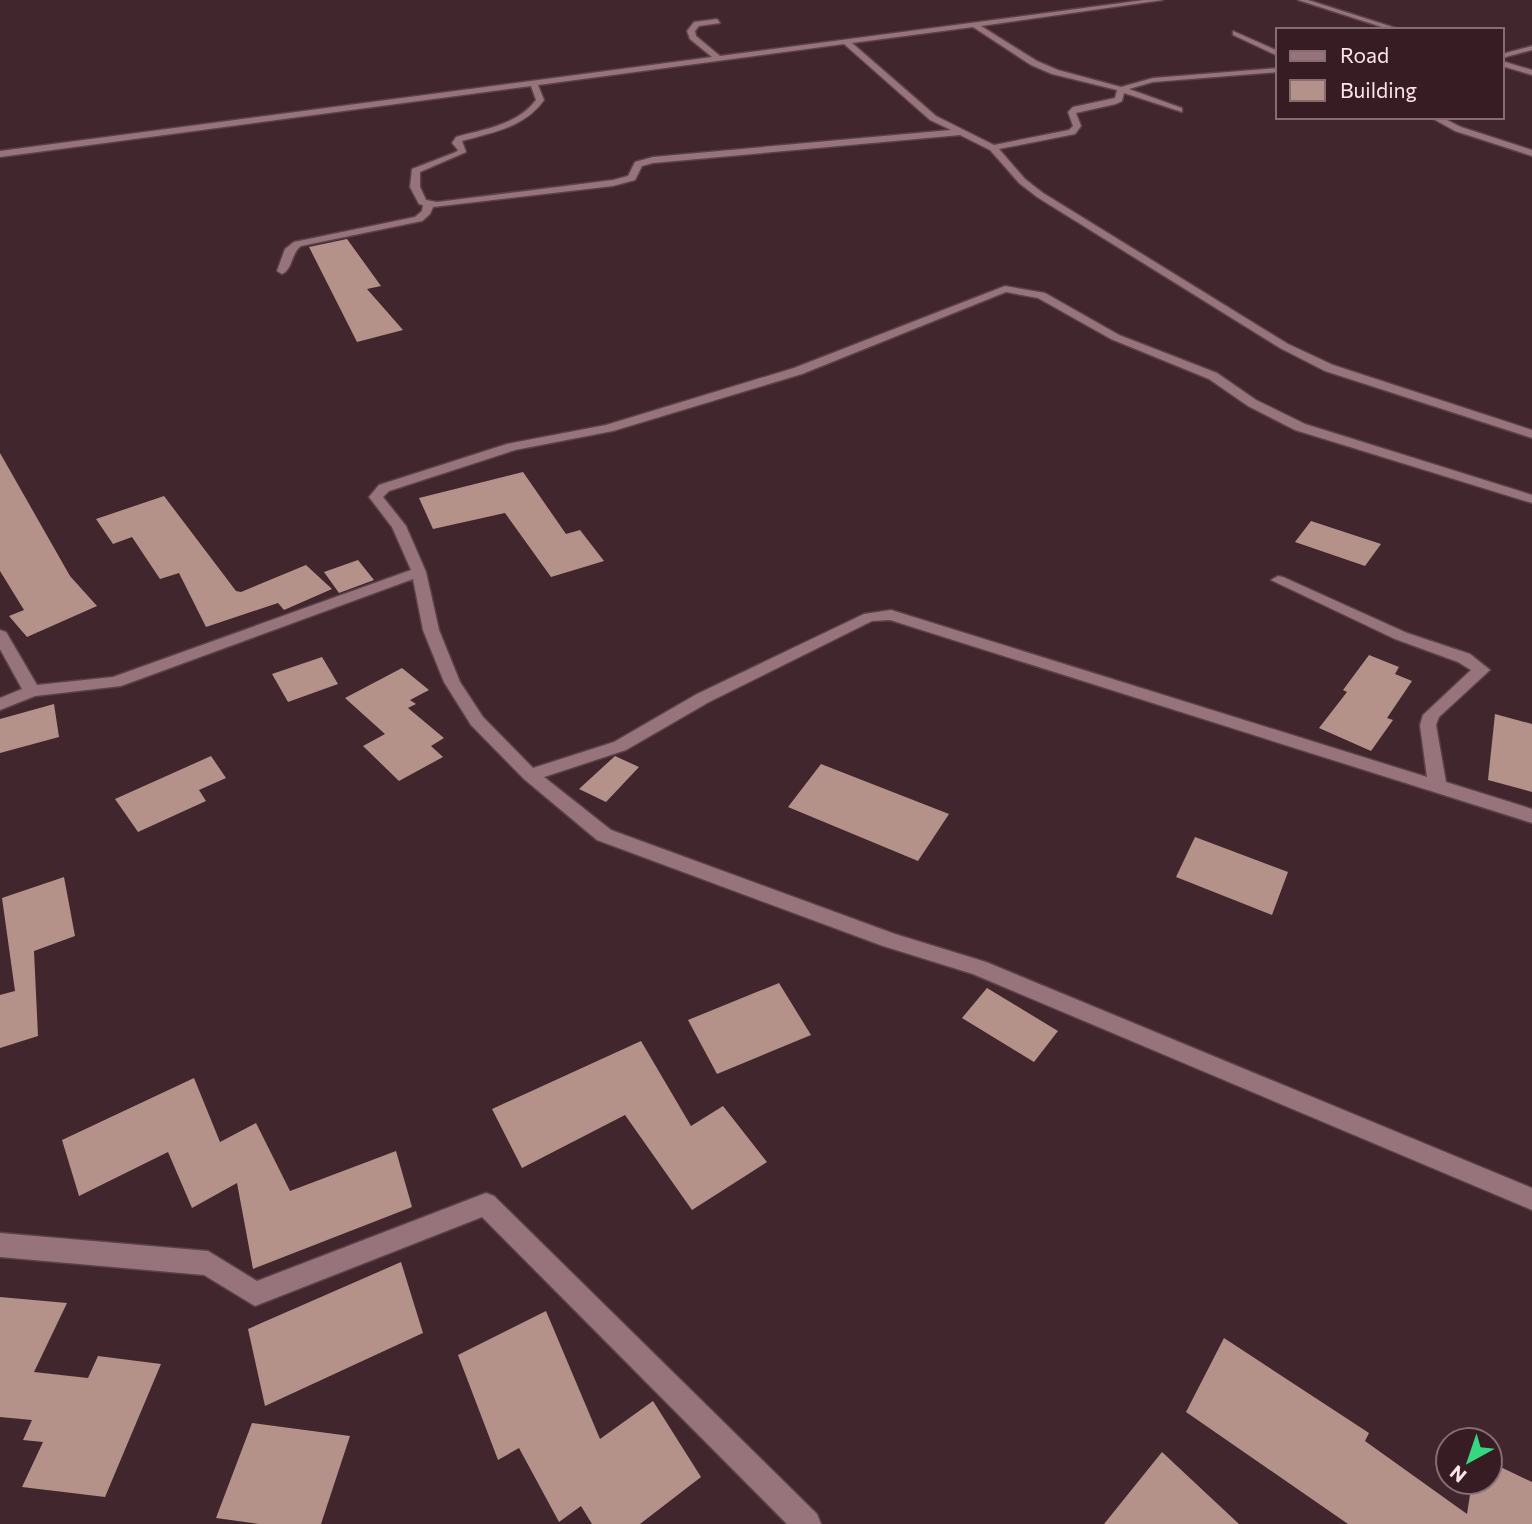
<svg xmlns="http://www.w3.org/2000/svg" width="1532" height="1524" font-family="Commissioner,sans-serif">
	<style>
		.building { fill: #b49289 }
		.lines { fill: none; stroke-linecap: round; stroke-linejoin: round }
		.minor-casing { stroke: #5b4248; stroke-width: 3 }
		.minor { fill: #97747c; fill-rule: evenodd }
	</style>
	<rect width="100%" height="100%" fill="#42262d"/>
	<path class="building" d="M347 239 381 286 367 289 403 330 357 342 309 247Z
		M0 453 70 576 97 606 27 637 9 616 24 610 0 571Z
		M523 472 566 534 580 530 604 561 551 577 505 513 433 529 419 498Z
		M164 496 236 591 241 592 306 565 332 589 284 610 278 603 206 627 179 573 160 579 132 537 113 544 96 519Z
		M1311 521 1381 544 1365 566 1295 542Z
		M358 560 374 580 339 593 324 572Z
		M1369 655 1399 667 1395 674 1412 681 1387 718 1393 720 1371 751 1319 728 1347 692 1343 690Z
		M322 657 338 684 288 702 272 674Z
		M402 668 429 690 410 700 416 704 408 708 444 738 431 746 443 757 399 781 363 746 385 734 345 698Z
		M54 704 59 737 0 753V719Z
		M1495 714 1532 724V792L1488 780Z
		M211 756 226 778 199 790 206 801 138 832 115 799Z
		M615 756 639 767 606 802 579 789Z
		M821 764 949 814 918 861 788 807Z
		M1195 837 1288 872 1272 915 1176 877Z
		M64 877 75 936 34 951 38 1036 0 1048V995L15 991 2 898Z
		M779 983 811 1035 717 1074 688 1020Z
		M987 988 1058 1031 1034 1062 962 1018Z
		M641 1041 691 1126 723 1106 767 1162 692 1210 625 1115 522 1168 492 1109Z
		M194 1078 220 1142 256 1123 290 1191 396 1151 412 1207 253 1269 237 1183 192 1208 168 1152 79 1196 62 1140Z
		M401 1262 423 1333 265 1406 248 1329Z
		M0 1297 67 1303 34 1372 88 1378 98 1356 161 1364 105 1497 22 1487 43 1442 23 1440 32 1420 0 1417Z
		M546 1311 600 1439 653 1401 701 1477 640 1524H592L581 1506 559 1522 519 1448 498 1460 458 1355Z
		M1224 1338 1369 1433 1365 1441 1467 1514 1472 1482H1490V1462L1532 1482V1524H1348L1186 1412Z
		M252 1423 350 1436 321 1524H259L216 1518Z
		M1162 1452 1239 1524H1104Z"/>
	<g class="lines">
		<g class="minor-casing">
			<path id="minor" d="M1144 0H1163L981 26 1037 61 1058 70 1121 87 1153 78 1278 68V72L1153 82 1129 89 1182 108V112L1124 93 1122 101 1116 104 1076 113 1081 126 1075 134 999 149 1025 179 1043 193 1288 344 1333 365 1532 430V438L1325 371 1280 348 1037 197 1019 183 990 150 960 135 653 163 642 166 635 180 613 186 433 207 430 214 422 221 301 246C291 253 293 269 282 274L277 271 285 249 294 242 415 217 422 211 423 205 419 204 410 187 412 169 456 152 458 150 452 143 456 137C485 129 517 125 536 100L531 86 0 157V151L712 57 690 39 687 31 694 22 717 19 720 23 699 26 695 31 696 36 720 56ZM973 27 1031 65 1052 74 1117 90 1115 98 1073 107 1068 112 1073 126 1069 130 994 145 936 116 852 43ZM844 44 930 120 951 130 653 157 635 162 628 176 613 180 437 202 426 200 420 187V172L466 152 462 141C493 132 524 128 544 100L538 85Z
				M1298 0H1308L1402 30H1391Z
				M1233 31 1278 51V56L1233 35Z
				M1532 46V50L1502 58V54Z
				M1502 61 1532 70V75L1502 66Z
				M1430 117H1441L1461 127 1532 150V156L1455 131Z
				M1005 286 1045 293 1119 335 1217 373 1256 400 1305 424 1532 495V503L1295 430 1248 406 1209 379 1111 339 1038 298 1006 292 802 374 613 431 515 450 389 491 383 497 406 526 426 572 439 630 460 682 483 717 533 768 614 742 697 694 864 614 891 610 1427 777 1420 725 1423 715 1471 670 1458 662 1395 639 1271 580 1278 576 1283 577 1407 633 1470 654 1490 670 1439 717 1436 725 1446 782 1532 809V823L890 620 872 621 709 702 626 750 544 777 611 830 895 934 986 962 1532 1188V1210L973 974 883 946 597 840 524 779 471 725 444 682 423 630 413 579 121 686 35 696 0 710V698L22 689 0 649V630L6 632 37 685 113 677 411 570 392 527 369 497 379 485 507 444 606 425 794 368Z
				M486 1193 494 1196 817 1514 821 1524H787L482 1217 255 1306 204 1275 0 1257V1233L208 1251 257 1281Z"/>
		</g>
		<use href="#minor" class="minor"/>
	</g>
	<rect x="1276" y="28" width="228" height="91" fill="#381c23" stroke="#866d73" stroke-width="2"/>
	<rect x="1290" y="51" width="35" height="10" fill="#97747c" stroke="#866d73" stroke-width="2"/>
	<text x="1340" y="63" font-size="21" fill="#fbe7eb">Road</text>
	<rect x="1290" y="80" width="35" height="21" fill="#b49289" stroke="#866d73" stroke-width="2"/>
	<text x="1340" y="98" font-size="21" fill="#fbe7eb">Building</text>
	<g transform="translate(1469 1461) rotate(220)"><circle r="33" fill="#381c23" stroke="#866d73" stroke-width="2"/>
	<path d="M0-5L12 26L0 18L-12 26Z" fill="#35d881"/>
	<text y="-10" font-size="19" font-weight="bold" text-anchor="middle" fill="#fbe7eb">N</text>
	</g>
</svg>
